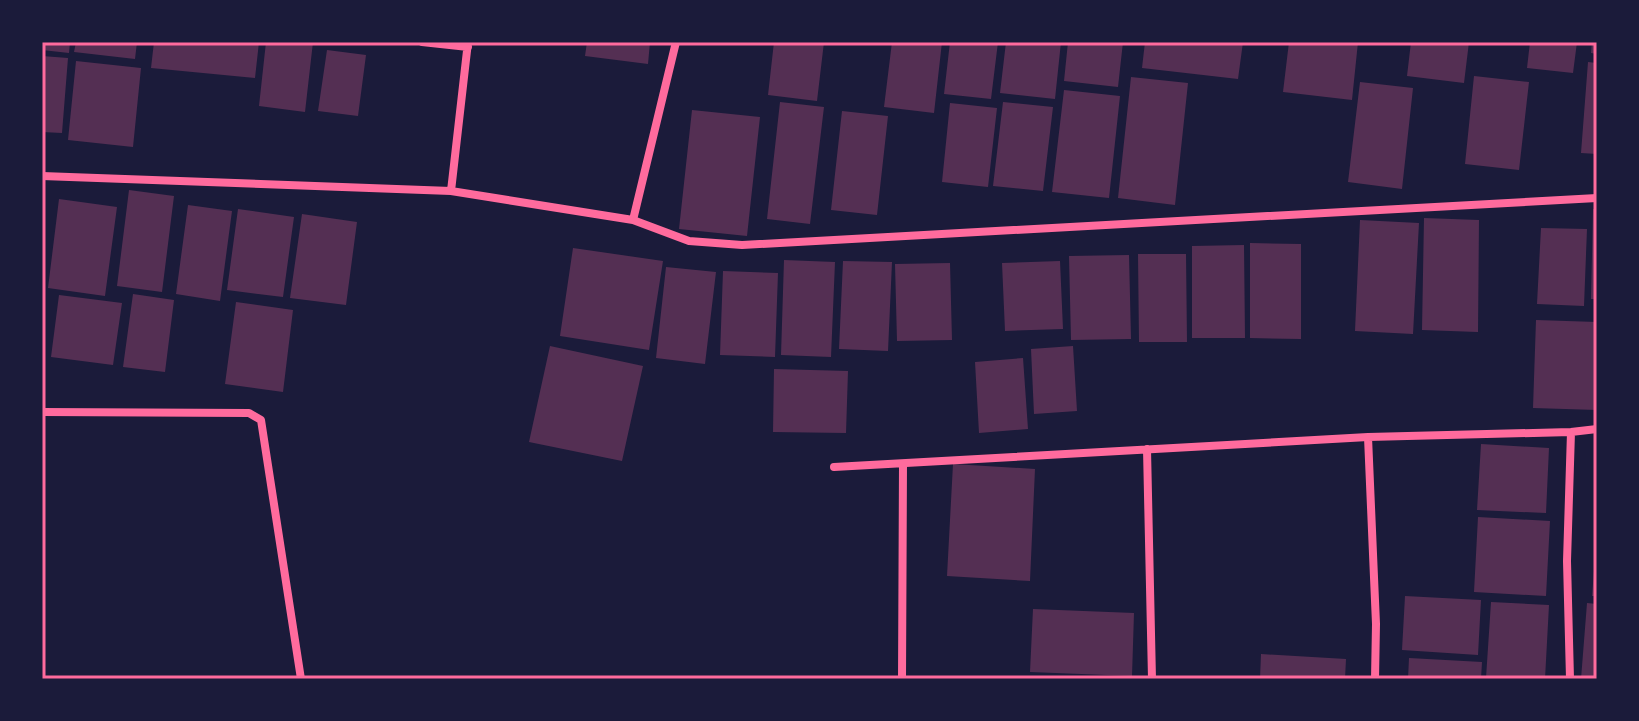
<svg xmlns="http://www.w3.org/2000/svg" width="1639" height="721" font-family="Jost,sans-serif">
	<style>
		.building { fill: #542f53 }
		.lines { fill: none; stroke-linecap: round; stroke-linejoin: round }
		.minor { stroke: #ff6b9d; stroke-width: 8 }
		.neatline { fill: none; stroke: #ff6b9d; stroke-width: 3 }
	</style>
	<rect width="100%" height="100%" fill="#1b1b3a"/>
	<path class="building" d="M42 42H70L69 53 42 50Z
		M76 42H137L135 59 74 52Z
		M154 42H259L255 78 151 68Z
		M266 42H313L305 112 259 106Z
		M587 42H650L648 64 585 56Z
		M774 42H824L817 101 768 95Z
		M892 42H942L934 113 884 107Z
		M950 42H998L991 99 944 94Z
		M1006 42H1061L1055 99 1000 93Z
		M1068 42H1123L1118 87 1064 81Z
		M1145 42H1243L1238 79 1142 68Z
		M1289 42H1358L1352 100 1283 92Z
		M1411 42H1469L1464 83 1407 76Z
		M1530 42H1577L1573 73 1527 68Z
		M1592 42H1597V54L1591 53Z
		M327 50 366 55 358 116 318 111Z
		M42 56 68 58 62 133 42 132Z
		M76 61 141 68 133 147 68 140Z
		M1588 62 1597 63V154L1581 153Z
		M1474 76 1529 82 1519 170 1465 164Z
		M1131 77 1188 83 1175 205 1118 198Z
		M1360 82 1413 88 1402 189 1348 182Z
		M1064 90 1120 96 1109 198 1052 192Z
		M780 102 824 107 810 224 767 219Z
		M1003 102 1053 107 1043 191 993 186Z
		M950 103 997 108 988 187 942 182Z
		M692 110 760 117 747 236 679 229Z
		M842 111 888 116 877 215 831 210Z
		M129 190 174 196 162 292 117 286Z
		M59 199 117 207 105 296 48 288Z
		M188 205 232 211 220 301 176 294Z
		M238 209 294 217 283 297 227 290Z
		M1593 209H1597V299H1591Z
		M302 214 357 222 346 305 290 298Z
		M1424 218 1479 220 1478 332 1422 330Z
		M1360 220 1419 223 1413 334 1355 331Z
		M1541 228 1587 229 1584 306 1537 304Z
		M1250 243 1301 244V339L1250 338Z
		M1244 245 1245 338H1192V246Z
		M573 248 663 261 649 350 560 336Z
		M1138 254H1186L1187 342H1139Z
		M1129 255 1131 339 1071 340 1069 256Z
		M784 260 835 262 831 357 781 355Z
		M843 261 892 262 888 351 839 349Z
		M1060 261 1063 329 1005 331 1002 263Z
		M950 263 952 340 897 341 895 264Z
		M666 267 716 272 705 364 656 358Z
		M723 271 778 273 775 357 720 355Z
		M133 294 174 300 165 372 123 367Z
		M59 295 122 303 113 365 51 357Z
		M236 302 293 310 283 392 225 384Z
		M1536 320 1597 322V410L1533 408Z
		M550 346 643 366 622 461 529 442Z
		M1073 346 1077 411 1034 414 1031 349Z
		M1023 358 1028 429 979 433 975 362Z
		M774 369 848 371 846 433 773 432Z
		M1481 444 1549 448 1546 513 1477 510Z
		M953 464 1035 469 1030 581 947 576Z
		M1478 517 1550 521 1546 596 1474 592Z
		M1595 559H1597V596H1592Z
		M1405 596 1481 600 1478 655 1402 650Z
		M1491 602 1549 605 1545 679 1486 678Z
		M1587 603 1597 604V679H1581Z
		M1033 609 1134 613 1132 676 1030 672Z
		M1261 654 1346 659 1345 679H1260Z
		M1409 658 1482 662 1481 679H1408Z"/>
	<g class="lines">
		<path class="minor" d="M422 42 468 47
			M42 176 451 191 633 220 689 241 742 245 1597 198
			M451 191 468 42
			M633 220 676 42
			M42 412 249 413 261 420 301 679
			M1368 437 1376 624 1375 679
			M1147 449 1152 679
			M834 467 1368 437 1571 432 1597 429
			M902 679 903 464
			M1570 679 1567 561 1571 432"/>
	</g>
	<rect width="1639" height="721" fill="none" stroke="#1b1b3a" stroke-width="88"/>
	<rect x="44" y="44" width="1551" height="633" class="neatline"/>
</svg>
